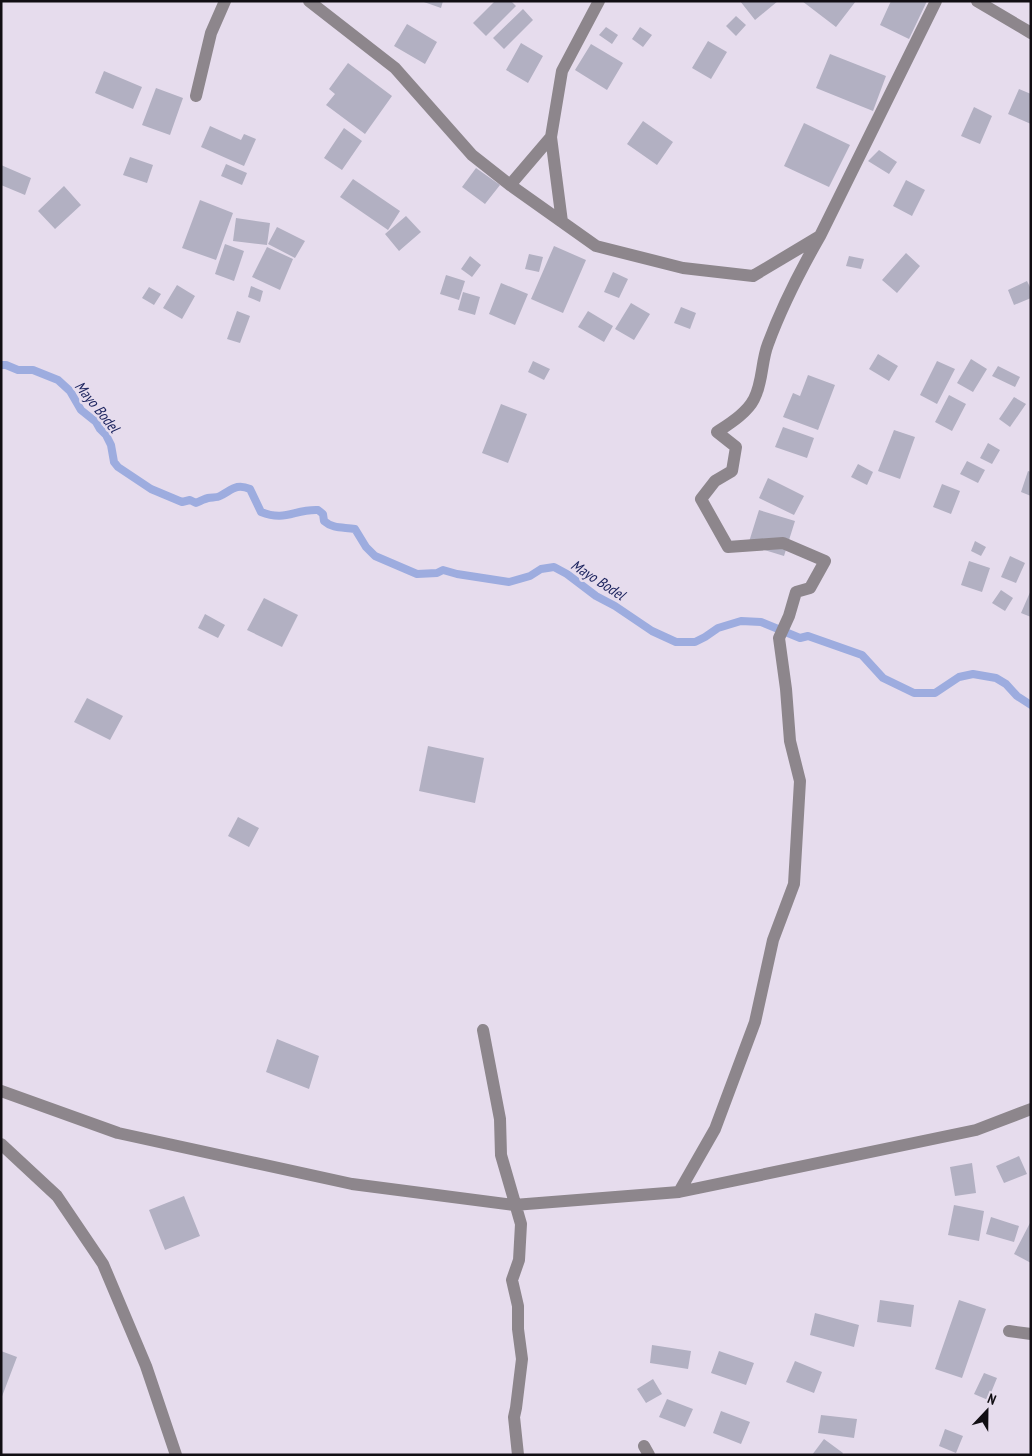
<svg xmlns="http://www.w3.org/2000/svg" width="1032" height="1456" font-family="'PT Sans Narrow',sans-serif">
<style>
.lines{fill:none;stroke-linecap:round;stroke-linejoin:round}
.stream{stroke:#9dacdf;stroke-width:8}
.building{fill:#b2b0c2}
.street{stroke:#8d868c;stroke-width:12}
.labels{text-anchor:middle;stroke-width:5;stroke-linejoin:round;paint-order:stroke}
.water-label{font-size:15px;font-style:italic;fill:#1a225d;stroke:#e6dced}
</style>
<rect width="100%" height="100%" fill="#e6dced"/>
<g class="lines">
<path class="stream" d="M1 365H6L18 370H33L58 380 70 391 81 410 96 422 100 429 106 435 111 445 114 462 118 467 151 489 182 502 190 500 196 503C200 501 204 499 208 498 212 497 217 498 220 496 232 490 236 483 250 489L261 512C286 522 294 509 318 510L323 514 324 521C333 529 343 527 355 529L366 547 375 556 417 574 437 573 443 570 457 574 509 582 530 576 541 569 554 567 567 574 596 596 615 606 652 631 676 642H695L705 637 718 628 741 621 761 622 800 638 808 636 862 655 883 678 914 693H935L959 677 973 674 996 678 1006 684 1017 696 1031 705"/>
</g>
<path class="building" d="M421 1H443L441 8Z
M495 1H511L516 6 486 36 473 23Z
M740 1H778L755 20Z
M802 1H856L836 27Z
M891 1H927L909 39 880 25Z
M523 9 533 20 504 49 493 38Z
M736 16 746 25 736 36 726 26Z
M407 24 437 42 425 64 394 46Z
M606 27 618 35 612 44 599 35Z
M640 27 652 35 643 47 632 39Z
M708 41 727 52 711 79 692 68Z
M521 43 543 56 528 83 506 70Z
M591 44 623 63 607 90 575 70Z
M830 54 886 76 873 111 816 88Z
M348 63 392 96 365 134 326 105 335 94 329 89Z
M104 71 142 87 133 109 95 93Z
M156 88 183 98 170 135 142 125Z
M1019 89 1031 94V124L1008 114Z
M974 107 992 116 980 144 961 136Z
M643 121 673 142 657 165 627 144Z
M804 123 850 145 829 187 784 166Z
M210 126 241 140 244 134 256 139 244 166 201 147Z
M344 128 362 141 342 170 324 158Z
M879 150 897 162 889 174 868 161Z
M130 157 153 165 147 183 123 175Z
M226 164 247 173 242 185 221 176Z
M1 165 31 178 25 195 1 185Z
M476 168 500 185 485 204 462 187Z
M353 179 400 211 388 230 340 197Z
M906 180 925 190 912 216 893 206Z
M64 186 81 205 55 229 38 211Z
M200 200 233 213 216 260 182 248Z
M406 216 421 232 399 251 385 234Z
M236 218 270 223 267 245 233 241Z
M277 227 305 241 295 258 268 244Z
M225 244 244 251 234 281 215 274Z
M554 246 586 260 563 313 531 299Z
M267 247 293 259 280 290 252 277Z
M906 253 920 266 897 293 882 280Z
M529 254 543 257 539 272 525 269Z
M470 256 481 265 472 277 461 269Z
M849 256 864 259 861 269 846 266Z
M613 272 628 279 619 298 604 292Z
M446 275 465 281 459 300 440 294Z
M1027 281 1031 289V298L1014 305 1008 290Z
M501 283 528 294 515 325 489 314Z
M177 285 195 296 182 319 163 308Z
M251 286 263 291 260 302 248 297Z
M149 287 161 294 154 305 142 298Z
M463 292 480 297 475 315 458 310Z
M631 303 650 314 634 340 615 329Z
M681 307 696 313 690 329 674 323Z
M237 311 250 316 240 343 227 339Z
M588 311 613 326 604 342 578 327Z
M878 354 898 366 889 381 869 369Z
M971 359 987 369 973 392 957 383Z
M533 361 550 369 544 380 528 372Z
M937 361 955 369 937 404 920 395Z
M998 366 1020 377 1015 387 992 376Z
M808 375 835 385 818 430 783 417 793 393 800 396Z
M949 395 966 404 952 431 935 422Z
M1014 397 1026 404 1010 427 999 419Z
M501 404 527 414 508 463 482 453Z
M783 427 814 438 807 458 775 447Z
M894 430 915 437 900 479 878 471Z
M988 443 1000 450 992 464 980 458Z
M967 461 985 470 978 483 960 474Z
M858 464 873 472 867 485 851 477Z
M1028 471 1031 472V496L1021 492Z
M768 478 804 496 794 515 759 498Z
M942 484 960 491 951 514 933 507Z
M759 510 795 521 784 556 748 545Z
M975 541 986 547 981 556 971 551Z
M1010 556 1025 563 1016 583 1001 577Z
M969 561 990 568 982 592 961 585Z
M1001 590 1013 598 1005 611 992 603Z
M1031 590V617L1021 613Z
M264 598 298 615 282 647 247 630Z
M205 614 225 625 218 638 198 628Z
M87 698 123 716 110 740 74 722Z
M428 746 484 758 475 803 419 791Z
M238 817 259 828 249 847 228 836Z
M277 1039 319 1056 309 1089 266 1072Z
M1019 1156 1027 1174 1004 1183 996 1166Z
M972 1163 976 1193 955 1196 950 1167Z
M184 1196 200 1236 165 1250 149 1210Z
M954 1205 984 1211 979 1241 948 1235Z
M991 1217 1019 1226 1014 1242 986 1234Z
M1031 1221V1263L1014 1254Z
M880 1300 914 1305 911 1327 877 1322Z
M959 1300 986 1309 962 1378 935 1369Z
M815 1313 859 1325 854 1347 810 1335Z
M652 1345 691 1351 688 1369 650 1363Z
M1 1351 17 1357 1 1399Z
M719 1351 754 1363 746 1385 711 1373Z
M795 1361 822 1372 814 1393 786 1382Z
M984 1373 997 1378 988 1400 974 1394Z
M653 1379 662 1394 646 1403 637 1389Z
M667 1399 693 1409 685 1427 659 1417Z
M721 1411 750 1422 741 1444 713 1433Z
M821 1415 857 1419 854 1438 818 1433Z
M945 1429 963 1436 956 1453 939 1446Z
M824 1439 843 1453 842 1455H812Z"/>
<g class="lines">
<path class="street" d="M309 1 395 68 472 155 510 185 596 246 683 268 753 276 820 236 936 1
M977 1 1031 33
M196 96 211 33 225 1
M510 185 551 137
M562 222 551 137 562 71 599 1
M483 1030 500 1119 501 1155 521 1224 519 1260 512 1280 518 1306V1329L522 1359 516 1408 514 1417 518 1455
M1 1091 118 1133 352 1184 514 1205 679 1192 976 1130 1031 1109
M1 1144 57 1196 103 1264 146 1366 176 1455
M679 1192 715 1129 755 1022 773 940 794 884 800 781 790 741 786 689 779 638 789 616 796 592 810 588 825 561 783 543 728 547 701 499 715 481 732 471 736 447 717 432C729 424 747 413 754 399 763 382 761 362 768 344 782 306 800 271 820 236
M1009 1331 1031 1334
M644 1446 649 1455"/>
</g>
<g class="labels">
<g class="water-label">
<text transform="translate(97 407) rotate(51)" y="5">Mayo Bodel</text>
<text transform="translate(598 580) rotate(33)" y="5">Mayo Bodel</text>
</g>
</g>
<rect width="1032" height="1456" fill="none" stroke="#110e13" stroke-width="5"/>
<g transform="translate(987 1411) rotate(22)" stroke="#e6dced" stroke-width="4" paint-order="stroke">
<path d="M0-4L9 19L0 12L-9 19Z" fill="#110e13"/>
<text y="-8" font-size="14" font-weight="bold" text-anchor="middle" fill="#110e13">N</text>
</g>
</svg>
